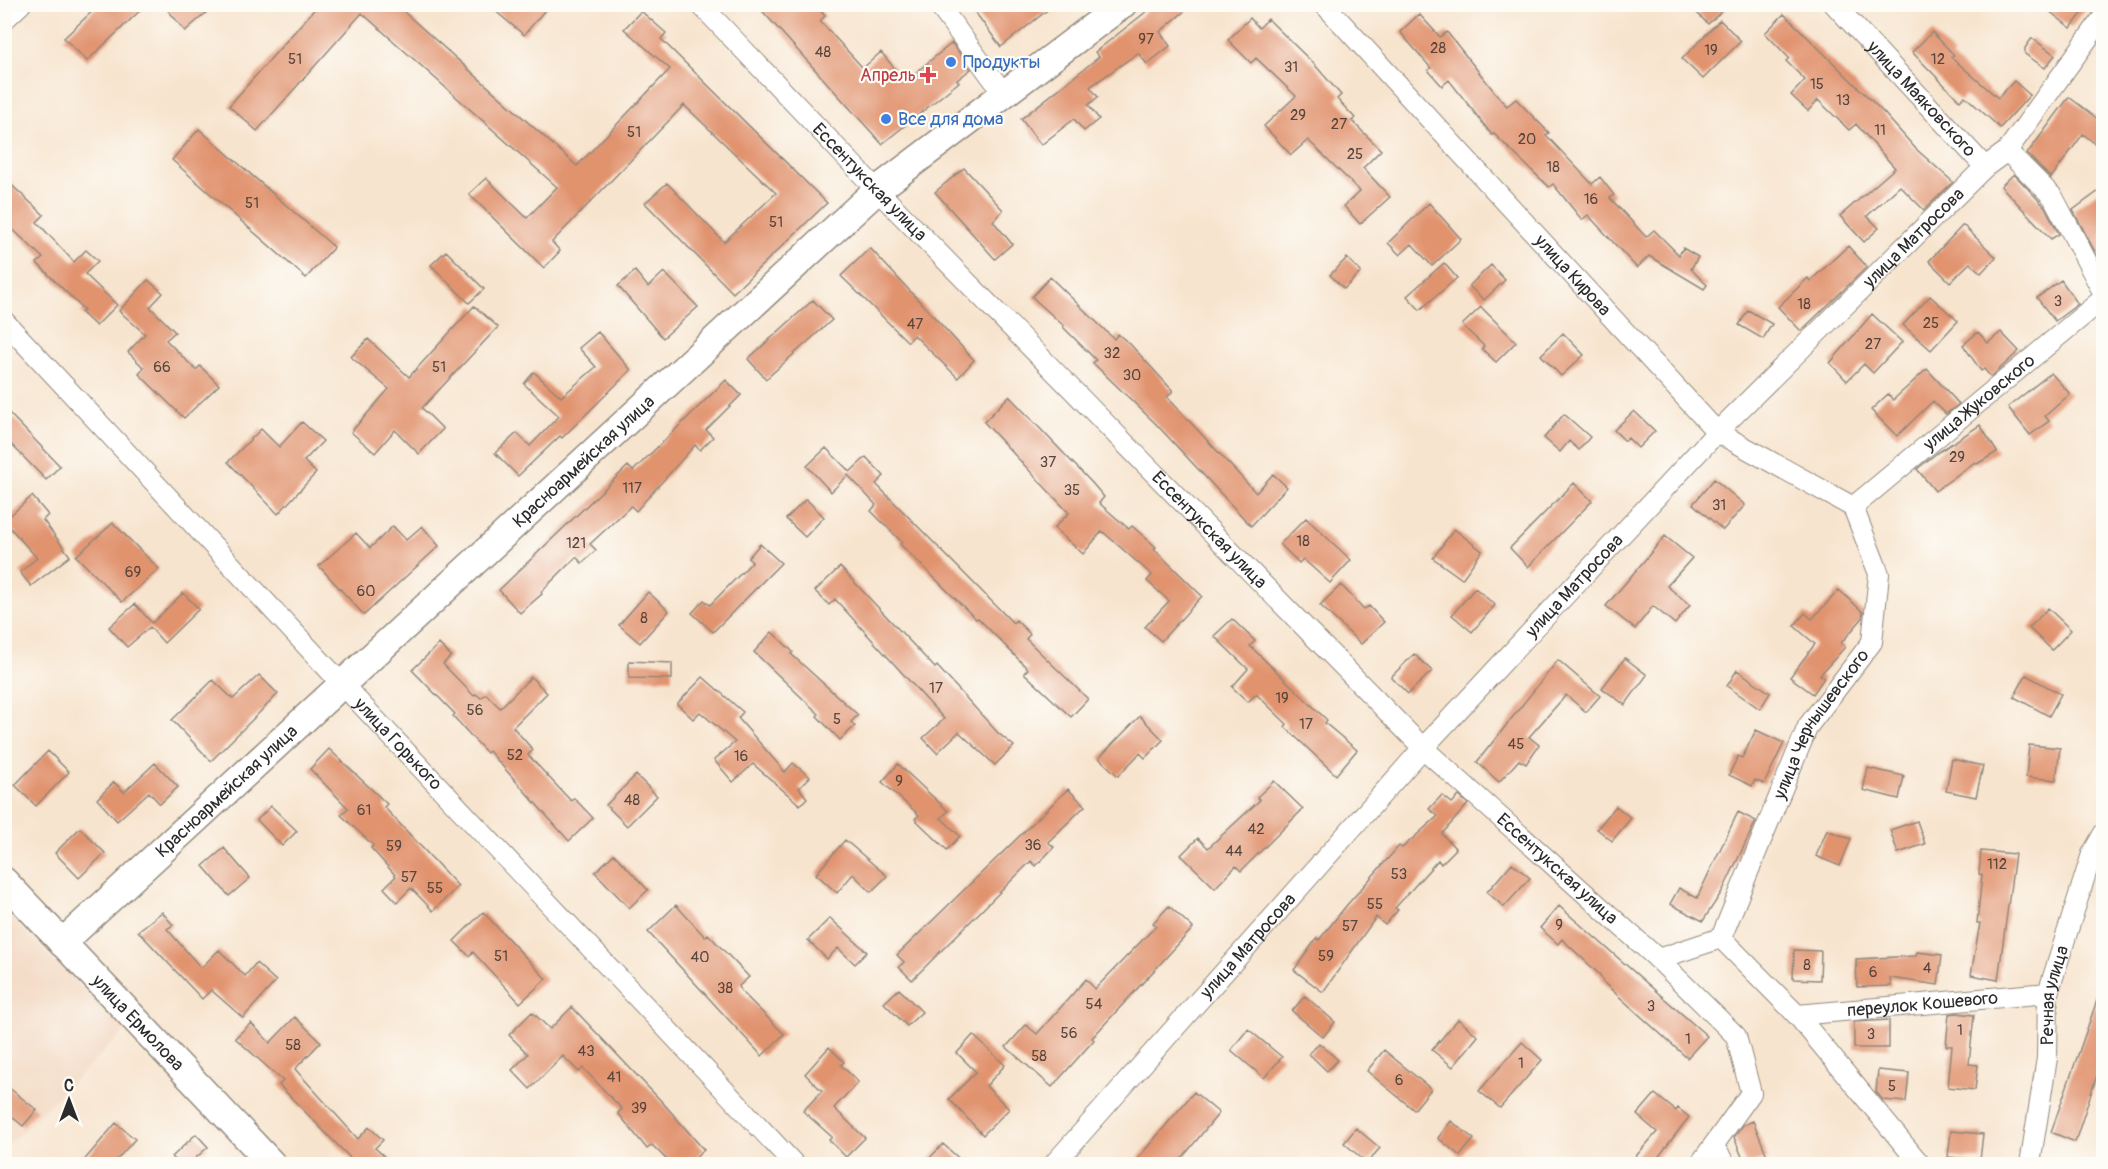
<svg xmlns="http://www.w3.org/2000/svg" width="2108" height="1169" font-family="Pangolin,sans-serif">
<style>
.built{fill:#f2d5bd}
.building{fill:#e1936e}
.lines{fill:none;stroke-linecap:round;stroke-linejoin:round}
.street-casing{stroke:#91887c;stroke-width:22}
.secondary-casing{stroke:#91887c;stroke-width:30}
.street{stroke:#fff;stroke-width:20}
.secondary{stroke:#fff;stroke-width:27}
.shop-dot{fill:#3f7fe0;stroke:#fdfcf7;stroke-width:2}
.health-dot{fill:#e0444e;stroke:#fdfcf7;stroke-width:2}
.labels{text-anchor:middle;stroke-width:4.5;stroke-linejoin:round;paint-order:stroke}
.number-label{font-size:15px;fill:#58453c}
.shop-label{font-size:18px;fill:#366cbe;stroke:#fdfcf7;text-anchor:start}
.health-label{font-size:18px;fill:#be3a42;stroke:#fdfcf7;text-anchor:end}
.street-label{font-size:18px;fill:#2b2b2b;stroke:#fdfcf7}
</style>
<rect width="100%" height="100%" fill="#fdfcf7"/>
<filter id="ink" filterUnits="userSpaceOnUse"><feTurbulence type="fractalNoise" baseFrequency=".0167" numOctaves="2"/><feDisplacementMap in="SourceGraphic" scale="12" xChannelSelector="R" yChannelSelector="G"/><feConvolveMatrix kernelMatrix="1 2 1 2 8 2 1 2 1" color-interpolation-filters="sRGB"/></filter>
<filter id="wash" filterUnits="userSpaceOnUse"><feTurbulence type="fractalNoise" baseFrequency=".008" numOctaves="4" result="noise"/><feDisplacementMap in="SourceGraphic" scale="24" xChannelSelector="R" yChannelSelector="G"/><feGaussianBlur stdDeviation="1.35" result="paint"/><feColorMatrix in="noise" values="0 0 0 0 0 0 0 0 0 0 0 0 0 0 0 0 0 1.4 0 .05"/><feComposite in="paint" operator="in"/></filter>
<g filter="url(#wash)">
<rect width="100%" height="100%" fill="#f7e4ce"/>
<path class="built" d="M5 911 126 1030 5 1148Z"/>
<g id="blocks">
<path class="building" d="M100 4H147L87 61 64 38Z
M163 4H199L206 13 185 31Z
M319 4H395L577 166 670 69 624 29 641 11 666 33 661 39 827 203 733 293 645 203 667 183 724 242 776 193 684 105 552 242 560 251 544 268 469 194 486 178 527 218 557 187 362 13 257 131 229 106Z
M487 4H550L524 35Z
M756 4H815L825 16 820 21 863 68 881 52 905 81 952 43 971 69 957 80 959 82 882 144Z
M969 4H1055L1001 47Z
M1156 4H1193L1160 32 1170 46 1147 64 1138 53 1090 87 1098 97 1088 105 1099 119 1084 131 1074 119 1041 145 1021 119 1099 57 1095 52Z
M1688 4H1729L1708 24Z
M2040 4H2089L2071 28Z
M1419 14 1440 37 1447 32 1501 100 1507 106 1516 99 1549 133 1546 135 1592 184 1600 177 1614 195 1610 198 1646 237 1654 230 1679 255 1683 248 1698 257 1691 269 1707 285 1704 289 1649 256 1637 268 1588 215 1582 220 1553 184 1549 187 1494 134 1492 135 1449 80 1442 86 1428 70 1431 68 1400 32Z
M1784 14 1884 113 1916 149 1953 182 1924 210 1900 186 1867 216 1879 228 1864 242 1840 216 1895 168 1856 124 1849 130 1818 100 1808 111 1791 95 1805 80 1786 61 1789 58 1765 33Z
M1250 18 1259 28 1268 19 1314 64 1341 95 1337 99 1355 118 1352 121 1381 150 1363 168 1390 197 1360 224 1344 206 1360 191 1308 140 1291 155 1264 126 1296 96 1256 58 1251 63 1228 40Z
M1720 20 1741 41 1703 79 1682 59Z
M1932 32 1954 55 1951 57 1998 98 2014 81 2030 95 2000 128 1965 96 1960 101 1912 52Z
M2032 38 2055 55 2045 68 2025 54V48Z
M2069 97 2103 123V150L2083 134 2051 178 2027 154Z
M199 129 334 247 306 278 172 160Z
M964 168 1003 210 993 221 1012 244 995 259 935 192Z
M2014 174 2045 207 2059 234 2051 239 2001 186Z
M4 178 44 215 37 222 74 262 86 250 98 261 85 274 117 305 96 326 81 312 84 310 37 263 43 258 4 221Z
M2103 188V267L2073 210Z
M1429 203 1461 239 1432 266 1412 244 1400 255 1388 243Z
M1963 225 1996 257 1981 273 1970 263 1950 282 1929 261Z
M1848 246 1867 267 1801 331 1778 307 1808 278 1810 281Z
M870 248 974 360 958 378 914 335 908 342 841 276Z
M446 251 484 289 469 303 431 265Z
M1347 258 1361 272 1344 289 1330 275Z
M1444 263 1457 278 1420 310 1407 296Z
M1491 265 1505 280 1484 300 1469 286Z
M635 271 648 287 664 272 698 307 663 338 618 286Z
M1050 277 1114 339 1118 334 1130 344 1173 391 1167 397 1256 493 1273 474 1287 487 1251 526 1156 424 1093 363 1096 360 1063 327 1064 326 1032 297Z
M148 280 163 293 150 307 175 332 166 340 196 370 200 366 219 385 184 418 139 374 144 368 128 352 145 334 119 311Z
M2061 280 2078 304 2055 321 2037 298Z
M1930 296 1958 321 1931 350 1903 325Z
M813 300 832 320 766 379 748 359Z
M474 306 498 327 422 408 443 429 419 454 395 430 375 453 351 432 389 389 351 357 368 339 409 377Z
M1481 307 1516 342 1496 362 1482 349 1484 346 1462 325Z
M1748 310 1772 324 1763 339 1739 325Z
M1872 314 1902 342 1873 373 1864 364 1847 381 1830 363Z
M598 332 631 370 562 438 560 436 518 476 495 453 517 433 530 446 559 416 524 384 534 372 561 397 596 367 579 348Z
M1978 332 1988 343 2001 332 2019 351 1991 377 1984 369 1981 371 1963 345Z
M1563 333 1584 355 1561 376 1541 355Z
M1927 369 1959 404 1946 414 1933 401 1897 436 1871 410 1888 394 1893 400Z
M2051 373 2070 394 2045 416 2049 421 2030 435 2008 407Z
M726 380 741 395 706 430 713 437 700 450 695 445 636 511 631 506 590 544 596 550 582 563 576 557 541 592 542 594 520 613 499 590 628 466 633 471Z
M1009 396 1093 484 1104 497 1099 503 1129 529 1132 526 1156 547 1154 549 1202 596 1161 641 1145 627 1169 601 1147 581 1152 575 1102 531 1083 554 1054 528 1069 513 984 422Z
M4 408 60 466 46 480 4 437Z
M1634 411 1655 431 1638 448 1628 438 1625 441 1614 430Z
M1564 414 1590 437 1579 450 1569 441 1560 452 1544 438Z
M302 422 323 441 304 461 316 473 278 514 228 462 261 429 279 447Z
M1980 425 1997 452 1977 464 1975 462 1935 491 1917 469 1937 453Z
M826 448 850 472 866 457 884 476 876 484 1013 623 1016 620 1030 634 1026 639 1088 699 1071 717 1024 673 1028 669 978 618 976 619 900 544 902 542 871 511 876 505 848 475 831 492 807 466Z
M1714 479 1745 505 1723 530 1693 504Z
M1574 483 1592 501 1528 567 1510 548Z
M32 496 48 515 43 520 70 556 31 586 20 572 37 558 4 521Z
M806 499 824 517 805 537 786 519Z
M1306 518 1351 560 1330 583 1303 559 1299 563 1280 544Z
M113 523 159 569 122 602 76 556Z
M393 526 406 540 422 526 439 546 364 615 319 566 356 533 370 548Z
M1454 529 1482 551 1462 579 1433 558Z
M1665 536 1692 558 1667 586 1690 605 1675 624 1653 606 1635 629 1606 606Z
M760 544 781 563 713 632 692 613 704 600 710 605 752 562 748 558Z
M840 567 935 668 937 666 998 733 1014 746 995 765 959 732 937 753 923 738 944 719 835 599 829 605 815 591Z
M1341 585 1364 609 1369 606 1384 622 1361 644 1320 605Z
M1475 588 1495 605 1472 632 1452 615Z
M1839 590 1863 612 1862 619 1841 643 1845 647 1820 675 1824 678 1813 694 1790 677 1815 644 1794 626 1805 613 1812 619Z
M648 592 669 611 640 643 619 625Z
M183 593 199 609 164 643 150 627 127 647 109 627 135 604 152 623Z
M2048 608 2071 630 2052 650 2029 628Z
M1232 619 1255 641 1250 646 1327 720 1325 723 1357 750 1336 775 1285 727 1287 724 1256 694 1248 702 1232 687 1248 669 1214 636Z
M772 632 793 652 791 654 858 715 851 722 855 726 840 740 817 716 819 714 754 652Z
M439 644 451 656 443 664 474 696 476 694 481 698 486 694 500 708 531 677 547 693 513 727 533 750 528 755 571 801 574 798 593 818 569 841 489 751 487 753 472 737 453 716 455 714 412 670Z
M1414 654 1432 671 1408 694 1391 677Z
M1625 658 1647 675 1625 705 1602 688Z
M1558 660 1600 696 1586 712 1566 695 1529 737 1539 745 1526 764 1519 760 1499 782 1477 762Z
M629 661 672 663V679L629 678Z
M1737 670 1770 693 1760 709 1727 686Z
M259 675 278 694 211 761 172 720 213 680 233 699Z
M2026 675 2061 694 2049 716 2014 697Z
M703 677 743 712 738 718 785 772 793 763 810 777 799 788 807 798 800 805 753 764 733 782 714 760 735 742 700 712 693 719 677 704Z
M1140 716 1163 740 1145 758 1140 753 1118 776 1099 758Z
M1756 730 1784 743 1764 784 1755 780 1752 786 1729 775 1738 756 1742 758Z
M2029 745 2060 748 2056 780 2026 777Z
M329 749 387 804 384 807 458 886 433 911 411 888 397 902 384 888 396 876 371 848 373 845 341 815 348 808 310 769Z
M48 751 69 772 36 806 15 785Z
M1952 759 1983 766 1976 797 1946 791Z
M155 763 178 787 160 804 149 792 117 821 97 799 114 782 124 792Z
M898 764 948 811 941 818 960 836 947 850 915 819 919 815 882 782Z
M1868 768 1904 776 1899 799 1863 790Z
M636 775 657 796 627 826 606 805Z
M1274 781 1303 809 1241 871 1236 866 1215 888 1181 855 1198 838 1208 848 1260 800 1257 797Z
M1068 789 1085 806 1048 842 1054 847 1036 866 1031 861 912 980 899 967 904 962 897 955Z
M1442 795 1452 803 1459 796 1468 804 1442 834 1456 849 1441 864 1438 860 1395 908 1398 910 1385 925 1376 917 1323 992 1294 970 1317 938 1319 940 1346 906 1399 846 1402 848 1438 816 1429 809Z
M271 806 297 831 282 846 257 820Z
M1616 806 1631 818 1612 841 1597 829Z
M1738 812 1756 821 1723 890 1703 921 1670 904 1679 888 1697 898Z
M1917 821 1925 844 1898 853 1890 830Z
M80 828 105 853 79 878 55 853Z
M1827 830 1851 839 1840 866 1816 856Z
M845 840 887 876 871 892 853 874 837 893 816 874Z
M224 848 250 878 229 896 203 866Z
M1981 851 2015 854 1998 980 1971 975 1980 923H1977L1982 875 1979 874Z
M614 854 648 890 629 908 595 872Z
M1512 863 1530 878 1504 907 1487 892Z
M676 905 705 937 708 934 749 977 739 986 741 991 784 1034 762 1056 648 932Z
M1169 906 1193 928 1092 1038 1094 1040 1052 1087 1006 1047 1026 1025 1037 1034 1086 979 1095 989 1156 926 1153 923Z
M1559 906 1707 1036 1687 1058 1603 982 1600 975 1562 939 1558 944 1540 928Z
M162 912 173 925 167 929 201 968 219 950 245 976 256 963 276 981 243 1018 211 990 202 999 138 931Z
M483 912 546 979 520 1003 473 952 469 956 454 941Z
M830 918 867 952 855 964 838 948 827 959 808 940Z
M1794 950 1821 951 1820 980 1793 979Z
M1917 952 1942 955 1938 985 1890 978 1891 986 1857 987 1856 959 1916 956Z
M2102 986 2103 1057 2075 1142 2051 1132Z
M899 989 922 1012 907 1026 884 1003Z
M1305 996 1335 1022 1323 1037 1292 1011Z
M572 1007 664 1104 704 1150 689 1164H671L652 1145 647 1149 618 1113 622 1109 583 1068 579 1072 563 1056 530 1089 512 1070 528 1054 509 1035 532 1012 550 1029Z
M1956 1013 1974 1015 1969 1064 1978 1065 1975 1090 1948 1087 1952 1046H1946L1949 1014Z
M295 1017 321 1042 295 1069 358 1139 369 1127 383 1140 375 1148 393 1164H356L279 1085 283 1081 235 1038 251 1023 270 1043Z
M1458 1019 1478 1036 1453 1067 1432 1050Z
M1889 1020V1048H1854V1022Z
M1248 1029 1282 1057 1264 1078 1231 1050Z
M973 1035 1005 1065 986 1086 1009 1109 983 1135 949 1099 976 1072 957 1053Z
M1522 1042 1542 1060 1500 1108 1479 1091Z
M1319 1043 1338 1060 1327 1071 1309 1054Z
M829 1047 844 1062 841 1065 858 1082 834 1108 865 1138 846 1157 829 1140 832 1137 803 1111 822 1091 805 1074Z
M1384 1050 1431 1089 1414 1110 1367 1071Z
M1878 1070 1909 1073 1906 1102 1883 1100 1876 1092Z
M4 1084 37 1110 23 1126 4 1110Z
M1194 1092 1219 1113 1177 1164H1133Z
M1655 1094 1676 1111 1678 1108 1689 1117 1653 1164H1629L1657 1132 1637 1115Z
M1451 1121 1474 1139 1460 1156 1438 1138Z
M1753 1121 1768 1158 1745 1164 1734 1137 1743 1125Z
M116 1123 135 1139 113 1164H81Z
M1356 1128 1380 1148 1367 1163 1344 1143Z
M1951 1131 1983 1134 1980 1160 1948 1157Z
M196 1134 208 1147 189 1164H180L172 1157Z
M943 1144 965 1164H924Z"/>
</g>
</g>
<g filter="url(#ink)">
<use href="#blocks" fill-opacity="0" stroke="#91887c" stroke-width="1.5"/>
<g class="lines">
<defs>
<g id="street">
<path id="s1" d="M700 4 877 190 1423 748 1658 959 1736 1036 1751 1093 1700 1164"/>
<path d="M938 4 1004 94"/>
<path id="s2" d="M1324 4 1717 432 1853 507"/>
<path id="s3" d="M1834 4 1985 167"/>
<path d="M4 20 21 4"/>
<path d="M2007 151 2053 197 2104 294"/>
<path id="s4" d="M4 321 343 685 794 1164"/>
<path id="s5" d="M1853 507 2104 298"/>
<path id="s6" d="M1721 938 1808 726 1872 642 1879 574 1853 507"/>
<path d="M1658 959 1721 938 1797 1015 1920 1164"/>
<path id="s7" d="M1797 1015 2048 993"/>
<path d="M1714 1147 1725 1164"/>
<path id="s8" d="M1054 1164 1423 748 1717 432 1985 167 2007 151 2104 16"/>
<path id="s9" d="M2030 1164 2047 1058 2048 993 2092 854 2104 833"/>
</g>
<g id="secondary">
<path id="s10" d="M4 881 272 1164"/>
<path id="s11" d="M62 943 877 190 1123 4"/>
</g>
</defs>
<use href="#street" class="street-casing"/>
<use href="#secondary" class="secondary-casing"/>
<use href="#street" class="street"/>
<use href="#secondary" class="secondary"/>
</g>
</g>
<g class="shop-dot">
<circle cx="951" cy="62" r="6"/>
<circle cx="886" cy="119" r="6"/>
</g>
<path class="health-dot" d="M925 66h6v6h6v6h-6v6h-6v-6h-6v-6h6z"/>
<g class="labels">
<g class="number-label">
<text x="1146" y="44">97</text>
<text x="1438" y="53">28</text>
<text x="1711" y="55">19</text>
<text x="823" y="57">48</text>
<text x="295" y="64">51</text>
<text x="1938" y="64">12</text>
<text x="1291" y="72">31</text>
<text x="1817" y="89">15</text>
<text x="1843" y="105">13</text>
<text x="1298" y="120">29</text>
<text x="1339" y="129">27</text>
<text x="1880" y="135">11</text>
<text x="634" y="137">51</text>
<text x="1527" y="144">20</text>
<text x="1355" y="159">25</text>
<text x="1553" y="172">18</text>
<text x="1591" y="204">16</text>
<text x="252" y="208">51</text>
<text x="776" y="227">51</text>
<text x="2058" y="306">3</text>
<text x="1804" y="309">18</text>
<text x="1931" y="328">25</text>
<text x="915" y="329">47</text>
<text x="1873" y="349">27</text>
<text x="1112" y="358">32</text>
<text x="162" y="372">66</text>
<text x="439" y="372">51</text>
<text x="1132" y="380">30</text>
<text x="1957" y="462">29</text>
<text x="1048" y="467">37</text>
<text x="632" y="493">117</text>
<text x="1072" y="495">35</text>
<text x="1719" y="510">31</text>
<text x="1303" y="546">18</text>
<text x="576" y="548">121</text>
<text x="133" y="577">69</text>
<text x="366" y="596">60</text>
<text x="644" y="623">8</text>
<text x="936" y="693">17</text>
<text x="1282" y="703">19</text>
<text x="475" y="715">56</text>
<text x="837" y="724">5</text>
<text x="1306" y="729">17</text>
<text x="1516" y="749">45</text>
<text x="515" y="760">52</text>
<text x="741" y="761">16</text>
<text x="899" y="786">9</text>
<text x="632" y="805">48</text>
<text x="364" y="815">61</text>
<text x="1256" y="834">42</text>
<text x="1033" y="850">36</text>
<text x="394" y="851">59</text>
<text x="1234" y="856">44</text>
<text x="1997" y="869">112</text>
<text x="1399" y="879">53</text>
<text x="409" y="882">57</text>
<text x="435" y="893">55</text>
<text x="1375" y="909">55</text>
<text x="1559" y="930">9</text>
<text x="1350" y="931">57</text>
<text x="501" y="961">51</text>
<text x="1326" y="961">59</text>
<text x="700" y="962">40</text>
<text x="1807" y="970">8</text>
<text x="1927" y="973">4</text>
<text x="1873" y="977">6</text>
<text x="725" y="993">38</text>
<text x="1094" y="1009">54</text>
<text x="1651" y="1011">3</text>
<text x="1960" y="1035">1</text>
<text x="1069" y="1038">56</text>
<text x="1871" y="1039">3</text>
<text x="1688" y="1044">1</text>
<text x="293" y="1050">58</text>
<text x="586" y="1056">43</text>
<text x="1039" y="1061">58</text>
<text x="1521" y="1068">1</text>
<text x="614" y="1082">41</text>
<text x="1399" y="1085">6</text>
<text x="1892" y="1091">5</text>
<text x="639" y="1113">39</text>
</g>
<g class="shop-label">
<text x="963" y="68">Продукты</text>
<text x="898" y="125">Все для дома</text>
</g>
<g class="health-label">
<text x="916" y="81">Апрель</text>
</g>
<g class="street-label">
<text dy="6" stroke="none"><textPath href="#s3" startOffset="129">улица Маяковского</textPath></text>
<text dy="6" stroke="none"><textPath href="#s1" startOffset="246">Ессентукская улица</textPath></text>
<text dy="6" stroke="none"><textPath href="#s8" startOffset="1264">улица Матросова</textPath></text>
<text dy="6" stroke="none"><textPath href="#s2" startOffset="368">улица Кирова</textPath></text>
<text dy="6" stroke="none"><textPath href="#s5" startOffset="164">улица Жуковского</textPath></text>
<text dy="6" stroke="none"><textPath href="#s11" startOffset="710">Красноармейская улица</textPath></text>
<text dy="6" stroke="none"><textPath href="#s1" startOffset="732">Ессентукская улица</textPath></text>
<text dy="6" stroke="none"><textPath href="#s8" startOffset="778">улица Матросова</textPath></text>
<text dy="6" stroke="none"><textPath href="#s6" startOffset="237">улица Чернышевского</textPath></text>
<text dy="6" stroke="none"><textPath href="#s4" startOffset="578">улица Горького</textPath></text>
<text dy="6" stroke="none"><textPath href="#s11" startOffset="224">Красноармейская улица</textPath></text>
<text dy="6" stroke="none"><textPath href="#s1" startOffset="1218">Ессентукская улица</textPath></text>
<text dy="6" stroke="none"><textPath href="#s8" startOffset="292">улица Матросова</textPath></text>
<text dy="6" stroke="none"><textPath href="#s9" startOffset="171">Речная улица</textPath></text>
<text dy="6" stroke="none"><textPath href="#s7" startOffset="126">переулок Кошевого</textPath></text>
<text dy="6" stroke="none"><textPath href="#s10" startOffset="195">улица Ермолова</textPath></text>
</g>
</g>
<rect width="2108" height="1169" fill="none" stroke="#fdfcf7" stroke-width="24"/>
<g transform="translate(69 1100)" stroke="#fdfcf7" stroke-width="4.5" paint-order="stroke">
<path d="M0-4.5L10 22L0 15L-10 22Z" fill="#2b2b2b"/>
<text y="-9" font-size="16" font-weight="bold" text-anchor="middle" fill="#2b2b2b">С</text>
</g>
</svg>
